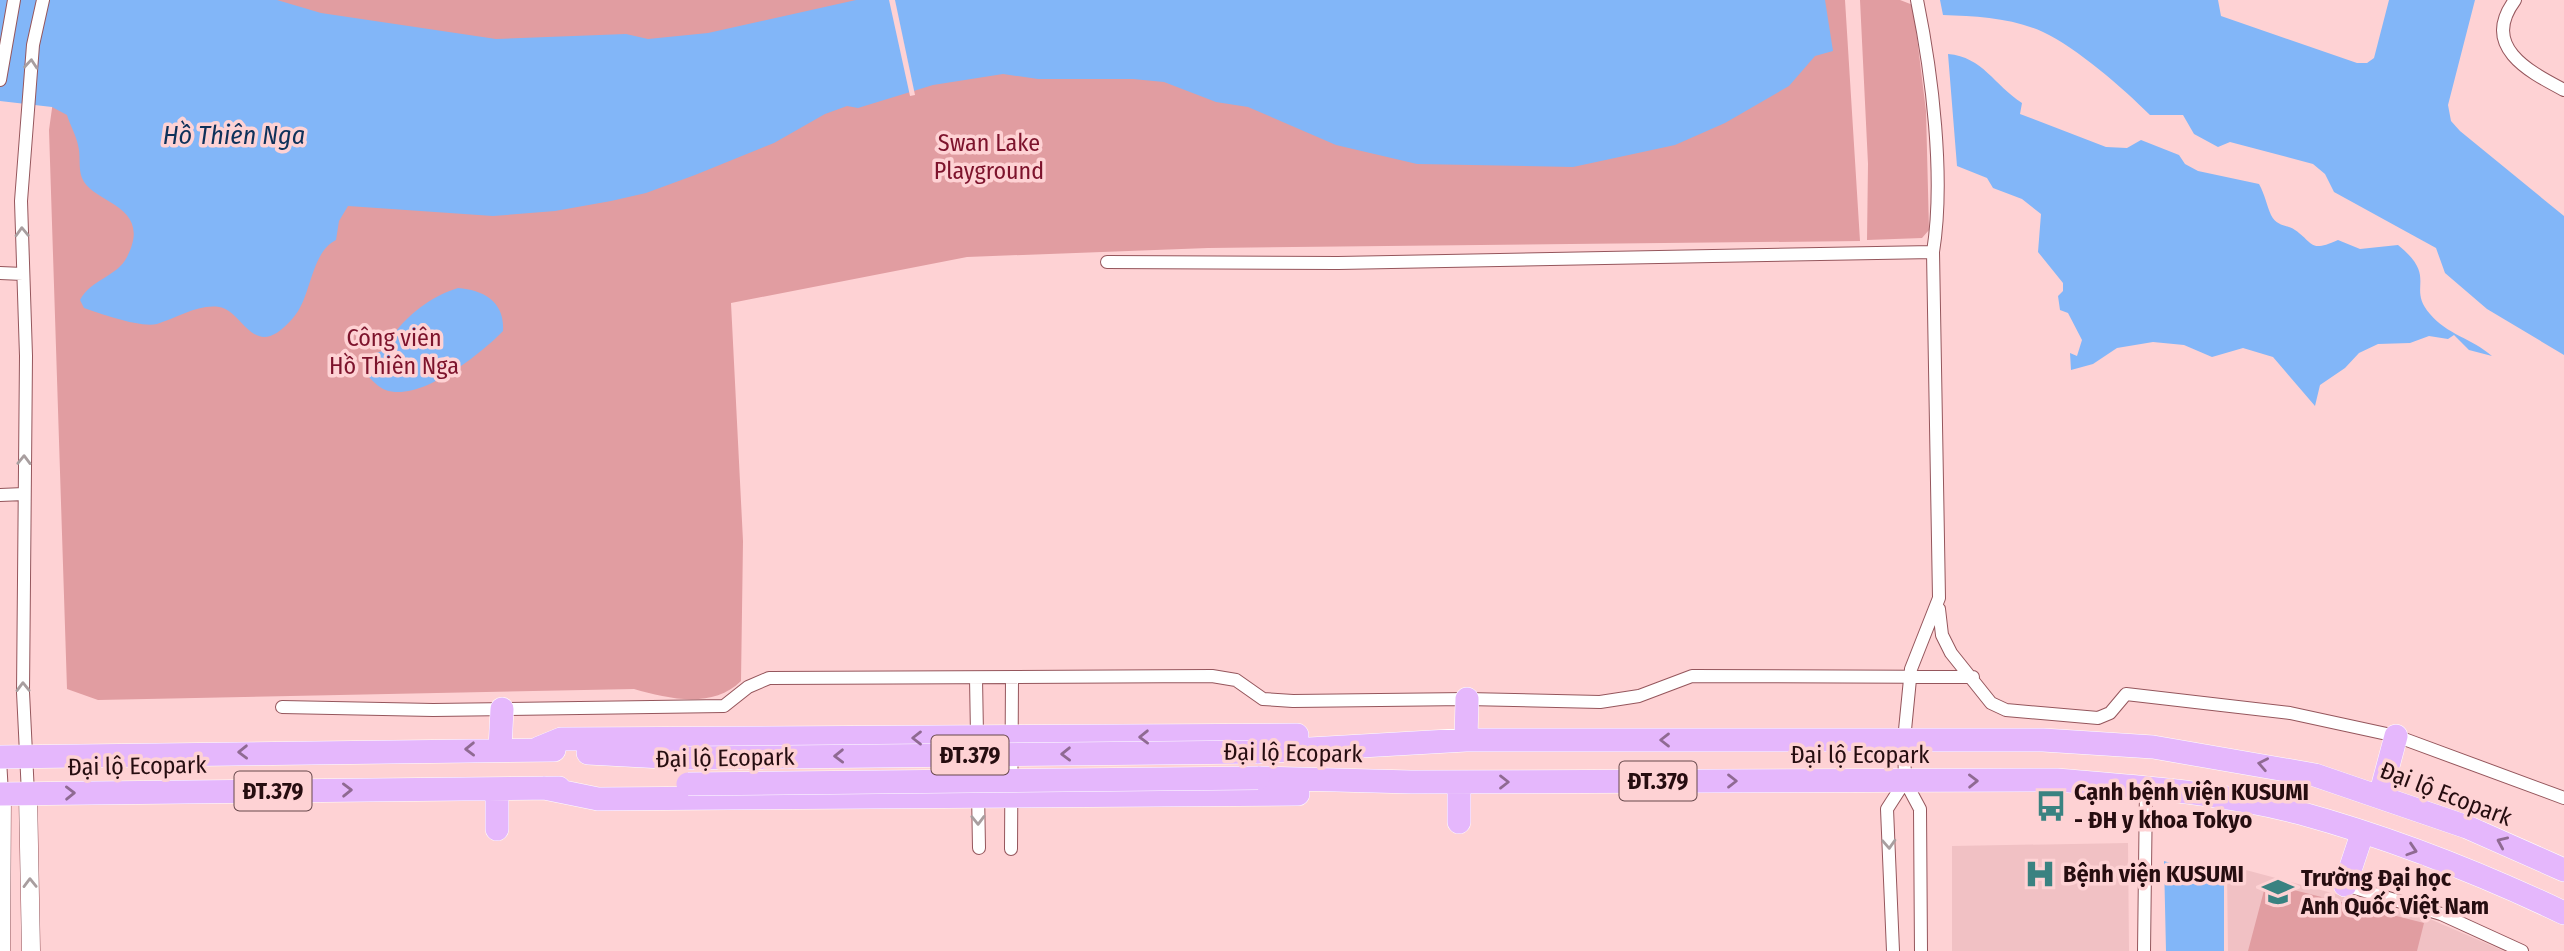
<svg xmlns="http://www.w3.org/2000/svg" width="2564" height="951" font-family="'Fira Sans Condensed',sans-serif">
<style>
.built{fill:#f1c1c4}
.green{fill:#e19da1}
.water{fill:#82b6f8}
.pier{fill:#fed2d4}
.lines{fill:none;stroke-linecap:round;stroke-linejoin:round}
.street-casing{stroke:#95565c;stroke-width:14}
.secondary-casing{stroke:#95565c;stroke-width:19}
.highway-casing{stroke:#fff;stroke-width:24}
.street{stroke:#fff;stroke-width:12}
.secondary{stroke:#fff;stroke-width:18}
.highway{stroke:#e5b7fc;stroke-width:23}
.highway-bridge-casing{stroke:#fff;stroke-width:24;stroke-linecap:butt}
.highway-bridge{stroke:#e5b7fc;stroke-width:23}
.oneway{stroke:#a89e9f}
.oneway2{stroke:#8f6a92}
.labels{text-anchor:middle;stroke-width:7;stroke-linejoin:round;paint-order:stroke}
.shield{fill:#fed2d4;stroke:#67484b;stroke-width:2}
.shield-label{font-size:23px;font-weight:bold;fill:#260d10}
.park-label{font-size:24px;fill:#7d132c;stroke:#fed2d4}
.street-label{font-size:24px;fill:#260d10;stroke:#fed2d4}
.poi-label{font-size:24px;font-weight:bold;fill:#260d10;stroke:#fed2d4;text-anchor:start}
.water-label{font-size:26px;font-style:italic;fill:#0e315a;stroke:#fed2d4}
</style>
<rect width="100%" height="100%" fill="#fed2d4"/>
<path class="built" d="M2128 843 2129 951H1952V846Z
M2227 865 2430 919 2504 951H2228Z"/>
<path class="green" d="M67 0H1845L1860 241 1208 248 967 257 731 303 743 541 741 681C713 709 669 699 634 689L98 700 67 689 49 130Z
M1860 0H1900L1913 5 1926 111 1929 230 1922 238 1867 240 1868 164Z
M2266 883 2424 923 2417 951H2248Z"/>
<path class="water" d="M0 0H277L321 13 496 39 626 34 648 39 708 33 856 0H1825L1833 51 1815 56 1789 86 1725 123 1675 145 1573 167 1417 164 1336 145 1248 107 1216 102 1164 82 1133 79H1038L1003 74 933 85 858 108 847 106 825 114 774 143 695 175 646 193 611 201 555 211 493 216 348 206 339 221 336 240C310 253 312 297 293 318 253 365 244 310 219 307 198 304 177 318 157 324 141 328 101 314 84 308L80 300C91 279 117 277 127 257 154 204 92 204 82 178 78 168 81 156 78 145 76 135 70 125 67 115L52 107 0 101Z
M1940 0H2218L2221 16 2357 63H2367L2374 58 2389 0H2475L2448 105 2451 121 2460 131 2564 216V355L2487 309 2445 273 2436 248 2334 192 2325 174 2313 164 2230 142 2218 147 2194 134 2183 115H2150C2124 89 2077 48 2043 32 2012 18 1977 16 1943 15Z
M1948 54C1983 57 1994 85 2022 103L2020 114 2106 147 2127 148 2141 140 2179 155 2185 164 2198 171 2259 184C2265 195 2267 206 2271 215 2277 227 2286 224 2295 230 2314 243 2309 253 2338 240L2360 249 2398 245C2439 278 2406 287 2430 314 2446 334 2473 339 2492 356L2469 350 2454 335 2448 339 2429 336 2410 343 2378 344 2359 353 2345 368 2320 385 2315 406 2273 357 2243 348 2212 357 2184 345 2153 342 2117 348 2093 364 2071 370 2070 353 2077 356 2082 340 2068 313 2060 310 2058 296 2063 291V283L2038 252 2041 214 2022 199 1993 188 1987 178 1957 166Z
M458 288C484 290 505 302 503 331 481 354 406 415 375 383 370 378 364 374 364 366 364 352 379 355 387 348 392 344 393 335 397 330 412 311 435 295 458 288Z
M2164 861 2224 880V951H2166Z"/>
<path class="pier" d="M889 0H895L915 95 910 96Z"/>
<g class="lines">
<defs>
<path id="street" d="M1917 0C1932 73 1945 178 1933 252L1939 598 1911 669 1904 740 1905 781 1920 809 1921 951
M2515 0C2480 47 2530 72 2564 90
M0 80 14 0
M1107 262 1338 263 1933 252
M0 273 23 274
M0 495 24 494
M1939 609 1942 635 1951 653 1991 703 2006 710 2098 718 2110 713 2126 694 2290 713 2396 736 2564 798
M976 678 979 848
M282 707 433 710 724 706 748 687 769 678 1212 676 1236 680 1263 699 1293 701 1467 699 1600 702 1639 696 1692 676 1973 677
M0 759 2 794
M28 794 23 692 26 356 21 201 33 45 43 0
M1011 849 1012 678
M2345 885 2441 914 2522 951
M1893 951 1887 809 1905 781
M2144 951 2146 787"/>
<path id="secondary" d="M28 794 31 951
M1 951 2 794"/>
<path id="highway" d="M1466 740 1467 699
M539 748 561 739 1297 735
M500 749 502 709
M1257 752 1466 740H2043L2153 747 2315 775 2467 827 2564 870
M588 753 682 758
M0 757 554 750
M1258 778 1411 782 2057 780C2138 787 2222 792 2300 813 2391 838 2480 873 2564 913
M1459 782V822
M544 788 598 799 1298 794
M0 794 559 788
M2380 796 2396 736
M497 829V789
M2345 885 2362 834"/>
</defs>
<use href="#street" class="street-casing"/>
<use href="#secondary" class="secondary-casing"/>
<use href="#highway" class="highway-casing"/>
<use href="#street" class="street"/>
<use href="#secondary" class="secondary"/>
<use href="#highway" class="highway"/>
<defs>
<path id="highway-bridge" d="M682 758 1257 752
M688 784 1258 778"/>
</defs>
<use href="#highway-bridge" class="highway-bridge-casing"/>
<use href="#highway-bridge" class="highway-bridge"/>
</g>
<defs><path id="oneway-chevron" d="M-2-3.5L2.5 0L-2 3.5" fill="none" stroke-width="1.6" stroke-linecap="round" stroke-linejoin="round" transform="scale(1.75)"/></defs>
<g class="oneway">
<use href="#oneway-chevron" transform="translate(31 64) rotate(-85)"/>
<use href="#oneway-chevron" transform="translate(22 232) rotate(-92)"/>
<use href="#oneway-chevron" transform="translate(24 460) rotate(-89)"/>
<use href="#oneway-chevron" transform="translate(23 687) rotate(-91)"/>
<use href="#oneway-chevron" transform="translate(978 820) rotate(89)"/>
<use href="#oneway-chevron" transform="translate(1889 844) rotate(87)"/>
<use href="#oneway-chevron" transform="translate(30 883) rotate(-91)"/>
</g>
<g class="oneway2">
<use href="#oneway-chevron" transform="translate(1144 737) rotate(179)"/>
<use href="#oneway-chevron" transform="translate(917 738) rotate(180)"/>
<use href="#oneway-chevron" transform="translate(1665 740) rotate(180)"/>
<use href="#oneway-chevron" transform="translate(470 749) rotate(179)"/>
<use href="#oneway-chevron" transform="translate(243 752) rotate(179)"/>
<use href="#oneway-chevron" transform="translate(1066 754) rotate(179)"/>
<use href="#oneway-chevron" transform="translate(839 756) rotate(179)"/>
<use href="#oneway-chevron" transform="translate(2263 764) rotate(-169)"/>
<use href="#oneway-chevron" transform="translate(1732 781)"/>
<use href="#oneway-chevron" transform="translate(1973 781) rotate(-1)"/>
<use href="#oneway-chevron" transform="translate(1504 782)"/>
<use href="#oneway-chevron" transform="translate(347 790) rotate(-1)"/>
<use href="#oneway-chevron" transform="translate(70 793) rotate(-1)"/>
<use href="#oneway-chevron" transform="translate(2502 842) rotate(-156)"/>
<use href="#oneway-chevron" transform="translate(2412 850) rotate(18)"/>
</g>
<defs>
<symbol id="bus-bare" viewBox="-9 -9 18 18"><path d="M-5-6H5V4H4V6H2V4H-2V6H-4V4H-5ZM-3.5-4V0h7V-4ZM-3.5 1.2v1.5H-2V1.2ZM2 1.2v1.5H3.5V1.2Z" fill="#3a8281" stroke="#fed2d4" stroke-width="2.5" paint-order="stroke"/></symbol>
<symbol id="hospital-bare" viewBox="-9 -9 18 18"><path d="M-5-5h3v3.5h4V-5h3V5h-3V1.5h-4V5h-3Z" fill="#3a8281" stroke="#fed2d4" stroke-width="2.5" paint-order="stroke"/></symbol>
<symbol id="university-bare" viewBox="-9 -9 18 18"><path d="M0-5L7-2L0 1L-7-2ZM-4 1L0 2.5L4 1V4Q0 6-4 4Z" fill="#3a8281" stroke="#fed2d4" stroke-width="2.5" paint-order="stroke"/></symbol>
</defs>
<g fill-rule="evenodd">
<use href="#bus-bare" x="2029" y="784" width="44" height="44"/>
<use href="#hospital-bare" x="2018" y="852" width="44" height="44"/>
<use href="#university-bare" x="2256" y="870" width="44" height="44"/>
</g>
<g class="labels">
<g class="shield">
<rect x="931.5" y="735.5" width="77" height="39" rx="5"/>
<rect x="1619.5" y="761.5" width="77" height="39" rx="5"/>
<rect x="234.5" y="771.5" width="77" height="39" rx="5"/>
</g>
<g class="shield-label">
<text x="970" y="763">ĐT.379</text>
<text x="1658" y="789">ĐT.379</text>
<text x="273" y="799">ĐT.379</text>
</g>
<g class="park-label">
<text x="989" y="151">Swan Lake<tspan x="989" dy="28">Playground</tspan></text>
<text x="394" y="346">Công viên<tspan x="394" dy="28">Hồ Thiên Nga</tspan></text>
</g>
<g class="street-label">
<text transform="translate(1293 753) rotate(1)" y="8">Đại lộ Ecopark</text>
<text x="1860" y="763">Đại lộ Ecopark</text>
<text transform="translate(725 758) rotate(-1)" y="8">Đại lộ Ecopark</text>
<text transform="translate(137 766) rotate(-1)" y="8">Đại lộ Ecopark</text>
<text transform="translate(2446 794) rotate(21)" y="8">Đại lộ Ecopark</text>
</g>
<g class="poi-label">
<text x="2074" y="800">Cạnh bệnh viện KUSUMI<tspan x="2074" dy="28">- ĐH y khoa Tokyo</tspan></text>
<text x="2063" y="882">Bệnh viện KUSUMI</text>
<text x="2301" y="886">Trường Đại học<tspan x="2301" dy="28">Anh Quốc Việt Nam</tspan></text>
</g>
<g class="water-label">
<text x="234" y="144">Hồ Thiên Nga</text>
</g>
</g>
</svg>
